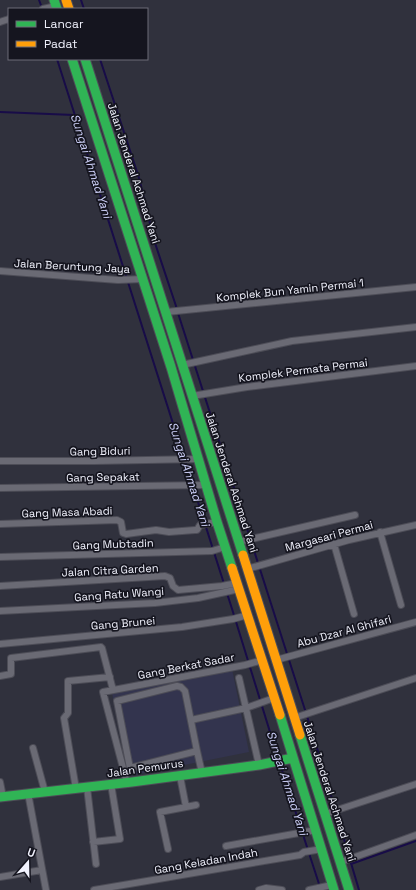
<svg xmlns="http://www.w3.org/2000/svg" width="416" height="890" font-family="'Space Grotesk',sans-serif">
<style>
.built{fill:#33344e}
.lines{fill:none;stroke-linecap:round;stroke-linejoin:round}
.stream{stroke:#180c48;stroke-width:2}
.street-casing{stroke:#4d4d57;stroke-width:8}
.fast-casing{stroke:#4d4d57;stroke-width:11}
.slow-casing{stroke:#4d4d57;stroke-width:11}
.street{stroke:#6a6a74;stroke-width:6}
.fast{stroke:#30b455;stroke-width:9}
.slow{stroke:#ff9f0a;stroke-width:9}
.labels{text-anchor:middle;stroke-width:3.5;stroke-linejoin:round;paint-order:stroke}
.street-label{font-size:11px;fill:#f1f2fd;stroke:#15151f}
.water-label{font-size:12px;font-style:italic;fill:#ced1f9;stroke:#15151f}
</style>
<rect width="100%" height="100%" fill="#30313d"/>
<path class="built" d="M232 669 249 752 129 776 112 693Z"/>
<g class="lines">
<path class="stream" d="M39 0 42 8
M81 0 84 9
M57 59 233 612 278 758
M100 59 139 178 154 240 177 309
M0 112 74 115
M178 313 314 738 359 890
M280 764 320 887
M351 864 416 841"/>
<defs>
<path id="street" d="M43 9 56 6
M0 22 9 19
M0 271 118 280 143 279
M166 312 416 287
M182 365 292 341 416 327
M192 396 247 387 416 366
M0 461H95L199 459
M0 488 207 485
M0 524 117 520 121 522 123 533 126 534 156 530 169 532 195 530H197L200 525 217 522
M380 532 401 605
M238 542 355 515
M334 544 354 614
M0 557 212 551 225 547
M247 569 349 540 416 525
M0 586 165 576 170 578 173 586 178 590 222 586 237 583
M0 611 155 603 198 598 239 589
M0 644 182 627 233 619 248 615
M276 660 416 622
M0 676 11 674V658L101 647 102 648 113 690
M239 678 259 765
M177 686 181 687 185 691 197 751 130 768 117 701Z
M294 718 416 678
M191 720 246 708 274 698
M33 748 45 792
M197 751 202 773
M0 782 3 797
M127 783 103 692 245 665 263 660
M87 787 96 864
M76 789 64 718 68 713V681L110 677
M28 793 46 890
M186 807 196 805
M325 814 416 784
M93 842 120 839 111 784
M226 846 316 830
M168 849 160 812 186 807 180 776
M341 862 416 835
M0 877 42 870
M94 890 300 855 304 852 322 849
M259 890 266 888 282 890
M309 890 332 885"/>
<path id="fast" d="M54 0 57 9
M72 59 171 367 217 522 232 568
M85 59 243 555
M280 715 334 890
M300 735 349 890
M0 797 132 782 259 765 293 758"/>
<path id="slow" d="M66 0 69 9
M243 555 300 735
M232 568 280 715"/>
</defs>
<use href="#street" class="street-casing"/>
<use href="#fast" class="fast-casing"/>
<use href="#slow" class="slow-casing"/>
<use href="#street" class="street"/>
<use href="#fast" class="fast"/>
<use href="#slow" class="slow"/>
</g>
<g class="labels">
<g class="street-label">
<text transform="translate(134 173) rotate(72)" y="4">Jalan Jenderal Achmad Yani</text>
<text transform="translate(72 266) rotate(3)" y="4">Jalan Beruntung Jaya</text>
<text transform="translate(290 290) rotate(-6)" y="4">Komplek Bun Yamin Permai 1</text>
<text transform="translate(303 370) rotate(-7)" y="4">Komplek Permata Permai</text>
<text transform="translate(100 451) rotate(-1)" y="4">Gang Biduri</text>
<text transform="translate(103 477) rotate(-1)" y="4">Gang Sepakat</text>
<text transform="translate(232 482) rotate(72)" y="4">Jalan Jenderal Achmad Yani</text>
<text transform="translate(67 512) rotate(-2)" y="4">Gang Masa Abadi</text>
<text transform="translate(329 536) rotate(-15)" y="4">Margasari Permai</text>
<text transform="translate(113 544) rotate(-2)" y="4">Gang Mubtadin</text>
<text transform="translate(110 570) rotate(-3)" y="4">Jalan Citra Garden</text>
<text transform="translate(119 594) rotate(-4)" y="4">Gang Ratu Wangi</text>
<text transform="translate(123 623) rotate(-5)" y="4">Gang Brunei</text>
<text transform="translate(344 631) rotate(-15)" y="4">Abu Dzar Al Ghifari</text>
<text transform="translate(186 666) rotate(-11)" y="4">Gang Berkat Sadar</text>
<text transform="translate(145 768) rotate(-8)" y="4">Jalan Pemurus</text>
<text transform="translate(330 791) rotate(72)" y="4">Jalan Jenderal Achmad Yani</text>
<text transform="translate(206 861) rotate(-10)" y="4">Gang Keladan Indah</text>
</g>
<g class="water-label">
<text transform="translate(91 166) rotate(72)" y="4">Sungai Ahmad Yani</text>
<text transform="translate(189 474) rotate(72)" y="4">Sungai Ahmad Yani</text>
<text transform="translate(287 783) rotate(72)" y="4">Sungai Ahmad Yani</text>
</g>
</g>
<rect x="8" y="8" width="140" height="52" fill="#15151f" stroke="#6d6d78"/>
<rect x="16" y="21" width="20" height="6" fill="#30b455" stroke="#6d6d78"/>
<text x="44" y="28" font-size="12" fill="#f1f2fd">Lancar</text>
<rect x="16" y="41" width="20" height="6" fill="#ff9f0a" stroke="#6d6d78"/>
<text x="44" y="48" font-size="12" fill="#f1f2fd">Padat</text>
<g transform="translate(28 862) rotate(20)" stroke="#15151f" stroke-width="3" paint-order="stroke">
<path d="M0-3L7 15L0 10L-7 15Z" fill="#f1f2fd"/>
<text y="-6" font-size="11" font-weight="bold" text-anchor="middle" fill="#f1f2fd">U</text>
</g>
</svg>
